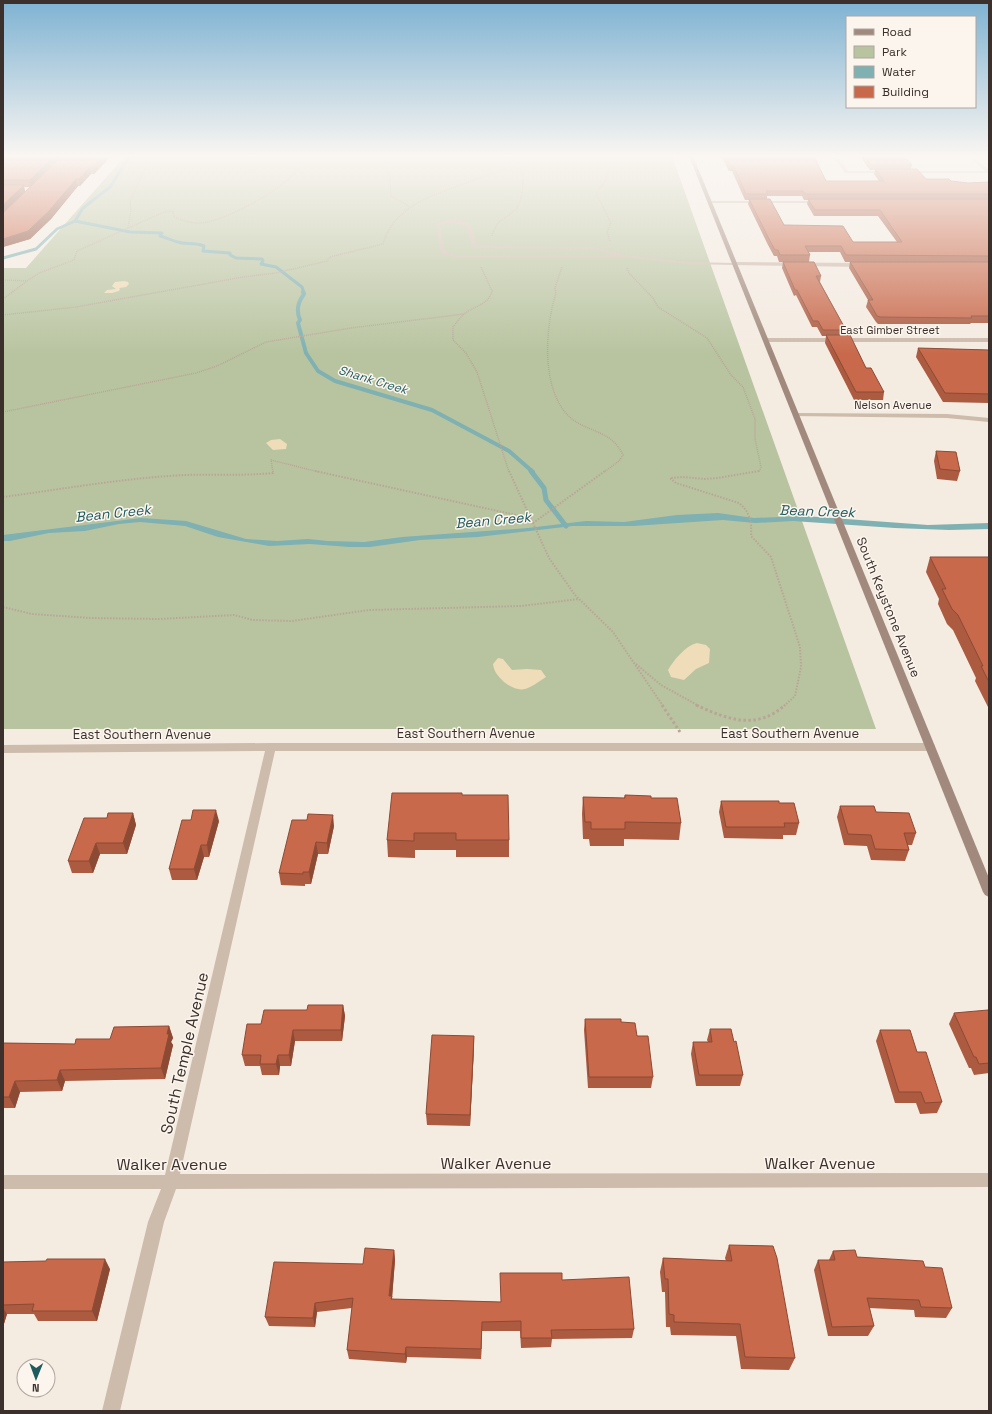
<svg xmlns="http://www.w3.org/2000/svg" width="992" height="1414" font-family="'Space Grotesk',sans-serif">
<style>
.green{fill:#b8c4a0}
.sand{fill:#efdcb8}
.water{fill:#7fb0b2}
.lines{fill:none;stroke-linecap:round;stroke-linejoin:round}
.stream-far2{stroke:#7fb0b2;stroke-width:3}
.stream-far1{stroke:#7fb0b2;stroke-width:4}
.stream{stroke:#7fb0b2;stroke-width:5}
.path-far2{stroke:#b9a596;stroke-width:1.5;stroke-dasharray:1 1;stroke-linecap:butt}
.path-far1{stroke:#b9a596;stroke-width:2;stroke-dasharray:1.5 1.5;stroke-linecap:butt}
.path{stroke:#b9a596;stroke-width:3;stroke-dasharray:2.5 2.5;stroke-linecap:butt}
.service{fill:#cdbbac;fill-rule:evenodd}
.minor{fill:#cdbbac;fill-rule:evenodd}
.secondary{fill:#a18a7d;fill-rule:evenodd}
.wall{fill:#ac5a40;fill-rule:evenodd}
.shaded-wall{fill:#8c4a34}
.building{fill:#c8694b;stroke:#8c4a34}
.labels{text-anchor:middle;stroke-width:3;stroke-linejoin:round;paint-order:stroke}
.far-street-label{font-size:11px;fill:#3b302b;stroke:#fbf5ee}
.far-water-label{font-size:12px;font-style:italic;fill:#1f5a5e;stroke:#fbf5ee}
.street-label{font-size:13px;fill:#3b302b;stroke:#fbf5ee}
.water-label{font-size:14px;font-style:italic;fill:#1f5a5e;stroke:#fbf5ee}
.near-street-label{font-size:16px;fill:#3b302b;stroke:#fbf5ee}
</style>
<rect width="100%" height="100%" fill="#f4ebe1"/>
<path class="green" d="M125 156H672L876 729H3V268H26Z"/>
<path class="sand" d="M124 281 128 282 129 284 126 287 119 288 120 289 119 291 112 293H104L107 290 116 289 112 286 115 282Z
M280 439 287 444 286 449 273 450 266 443 271 440Z
M697 643 706 645 710 649 709 663 696 669 684 680 671 677 668 670C674 660 685 646 697 643Z
M498 658 503 659 512 670 527 669 541 670 546 677C529 688 522 696 504 682 498 676 494 672 493 664Z"/>
<path class="water" d="M718 513 754 518 805 516 928 525 989 523V529L949 530 895 528 793 521 755 523 723 520 633 526H573L478 537 420 540 370 547H349L310 544 269 546 218 537 185 526 140 522 119 524 85 531 49 533 10 541H3V535L141 518 186 521 246 539 277 541 308 539 328 541 364 542 402 537 528 528 586 521 624 522 677 515Z"/>
<g class="lines">
<path class="stream-far2" d="M130 156 110 187 83 208 75 221 130 232 162 233 160 236C167 238 175 242 182 243 190 244 196 243 204 246L203 251 230 253V255L236 258 262 259 263 261 261 264 276 267 302 287 304 293
M3 258 36 249 57 229 75 221"/>
<path class="stream-far1" d="M303 292 304 294C298 302 296 311 300 320L298 323 306 353 318 371 335 381 432 410 509 451 533 472"/>
<path class="stream" d="M531 471 544 488 546 500 566 526"/>
<path class="path-far2" d="M380 156 390 178 391 196 410 207
M128 228 131 211 130 201 151 156
M492 236C497 216 510 219 518 206 525 193 522 176 524 162
M610 241 607 232 611 223 596 193 606 180 609 165 619 156
M481 267 492 291C488 306 474 305 463 315 460 318 456 323 453 327V340L466 353 477 372 509 472
M562 267 555 288 556 293C545 327 540 393 572 419 590 433 611 430 623 455L619 461 604 472
M627 268 629 273 653 298 658 307 707 338 731 375 743 387 755 419V439L761 467 759 472
M3 280 27 281 39 273 74 260 77 251 164 212 173 211 174 217C182 220 192 224 201 223 226 221 279 191 296 172 300 168 302 161 305 156
M3 299 27 281
M3 315 76 307 243 277 276 273 327 261 330 257 383 244C394 206 433 195 466 183 485 176 505 169 524 162L530 156
M3 412 196 373 217 366 266 342 351 328 464 314
M273 472 271 460 319 472"/>
<path class="path-far1" d="M315 471 530 518
M509 471 549 558 575 595 613 632 663 706
M759 471 718 478 704 479 683 477 670 478 676 483 739 503C750 512 752 522 751 536L771 557 800 647 801 667 795 696 784 706
M3 497C63 489 124 478 185 475 214 474 243 476 273 473V471
M533 523 605 471
M3 607 32 614 91 618 159 619 234 615 253 620 292 621 369 610 521 606 579 599
M636 664 661 685 699 706"/>
<path class="path" d="M662 705 680 732
M696 705C727 719 756 731 785 705"/>
<path class="service" d="M458 220 470 224 477 246 594 247 626 255 686 262 735 263 737 264 735 265 686 264 626 257H456L443 255 440 250 436 224 445 221ZM453 223 466 226 473 247 475 248 594 249 614 255H456L447 253 444 250 440 225Z"/>
<path class="minor" d="M833 156H837L848 171H887L889 172 887 173H845Z
M968 156H972L989 170V173H907L905 172 907 171H985Z
M710 201H821L823 202 821 203H708Z
M735 262 863 263 866 265 863 267 733 265V263Z
M989 338V342H766L763 340 766 338Z
M796 413 947 414 989 418V422L947 418 794 416V414Z
M271 743H930L934 744 935 747 934 750 930 751H275L180 1174 989 1173V1187L176 1189 164 1222 120 1411H102L148 1222 161 1189H3V1175H165L265 751 3 753V745Z"/>
<path class="secondary" d="M689 156H693L989 878V897L985 895 983 892Z"/>
</g>
<path class="wall" d="M3 156H111L94 174H91L80 186H78L51 219 30 239 3 247ZM24 187H31L25 192Z
M721 156H814L826 181H879L874 174 875 170H870L860 156H904L912 165 911 169 926 179 968 183 989 182V262H845L840 252H809L810 255 809 262H779L777 256H774L768 245 748 204 749 200H745L732 171H729ZM767 196H802L804 200H808L807 204 814 216H878L897 242H853L784 225 767 199Z
M783 262 821 276 820 282 846 330 845 335 866 368 884 392 883 400H854L825 343 826 336H822L817 327H812L796 295 794 296 782 268Z
M850 262H989V323H971L970 324H878L876 322 866 307 868 300 849 268Z
M918 348 989 350V403L943 402 916 357Z
M936 451 960 471 957 481 937 479 934 461Z
M930 557H989V709L975 681 976 678 953 630 947 624 938 604 939 599 926 572Z
M462 795 509 840V857H456V850H415V858L388 857 387 840Z
M625 795 651 798 681 823 679 840 624 839V846H590L589 839H583L582 814 583 797 624 798Z
M721 801 779 803 799 823 796 835H783V839L724 838 719 812Z
M840 806 876 812 916 833 912 845H908L909 850 905 861 871 860 867 846 844 845 837 817Z
M133 813 136 825 127 854H100L93 873H72L68 861 107 818Z
M219 821 209 857H204L197 880H172L169 869Z
M334 826 328 854H318L311 884H305V886L281 885 279 873Z
M343 1005 345 1016 342 1041H295L291 1066H280L279 1075H262L260 1066H245L242 1055 261 1024 307 1010Z
M989 1012V1073L974 1075 971 1068H969L949 1024 954 1013Z
M585 1019 621 1022 637 1036 653 1077 651 1088H588L584 1030Z
M169 1026 173 1038 171 1042 173 1045 165 1079 65 1081 62 1091 20 1092 15 1108H3V1043L75 1044 110 1039Z
M710 1029 734 1042 743 1075 740 1086H696L691 1054 693 1042H708L707 1040Z
M880 1030 917 1052 942 1102 937 1113 920 1114 916 1103H895L876 1041Z
M474 1036V1047L470 1126 427 1125 426 1114Z
M729 1245 795 1358 789 1370 741 1369 736 1336 671 1335 670 1327H666L665 1292H662L660 1272 663 1258 726 1261 725 1258Z
M394 1250 395 1260 392 1299 501 1302 562 1280 634 1329 632 1338 552 1339 551 1347 521 1348 520 1331H482L481 1359 407 1357 406 1363 349 1359 347 1350 352 1308 317 1312 315 1327 269 1326 265 1317 363 1264Z
M833 1251 857 1257 925 1267 952 1308 946 1318 915 1317 914 1310 869 1308 874 1326 868 1336H828L814 1270 818 1260H829Z
M3 1262 110 1269 97 1321H38L34 1314H7L3 1327Z"/>
<path class="shaded-wall" d="M54 156H62L31 186 30 180Z
M103 156H111L94 174 92 167Z
M90 167 91 174 80 186 79 179Z
M76 179 78 186 51 219 30 239 3 247V239Z
M24 185 25 192 3 214V205Z
M216 810 219 821 209 857 207 845Z
M133 813 136 825 127 854 123 843Z
M333 815 334 826 328 854 327 843Z
M316 842 318 854 311 884 309 872Z
M96 843 100 854 93 873 89 861Z
M201 845 204 857 197 880 194 869Z
M343 1005 345 1016 342 1041 341 1030Z
M169 1026 173 1038 171 1042 173 1045 165 1079 161 1068 167 1034Z
M293 1030 295 1041 291 1066 289 1055Z
M474 1036V1047L470 1126V1115Z
M278 1055 280 1066 279 1075 276 1064Z
M60 1070 65 1081 62 1091 57 1080Z
M15 1081 20 1092 15 1108 9 1097Z
M394 1250 395 1260 392 1297 393 1306 389 1296Z
M105 1259 110 1269 97 1321 92 1311Z
M315 1303 317 1312 315 1327 313 1318Z
M3 1308 7 1314 3 1327Z
M482 1322V1331L481 1359V1349Z
M406 1347 407 1357 406 1363 405 1354Z"/>
<path class="building" d="M3 156H54L30 180H3Z
M62 156H103L92 167H90L79 179H76L49 211 28 231 3 239V213Z
M725 156H814L826 181H884L875 169H917L926 179H949L951 181 968 183 989 182V194H805L803 191H766L768 194H746L733 165H730Z
M864 156H904L912 165H871Z
M3 185H24L3 205Z
M749 199H770L784 225 843 226 853 242H902L880 210H815L808 199H989V256L846 255 841 246H805L810 255H780L778 250H775L769 239Z
M783 262H814L821 276H816L846 330H823L818 321H813L797 290H795Z
M850 262H989V316H971L972 318 880 317 877 316 868 300H873Z
M826 335H850L866 368H871L884 392H856Z
M918 348 989 350V394L945 393Z
M936 451 956 452 960 471 940 469Z
M930 557H989V682L981 666H983L958 615 952 609 942 589H946Z
M392 793H462V795H508L509 840H456V833H414V841L387 840Z
M625 795 651 796V798H677L681 823 625 822V829H591V822H585L583 797 625 798Z
M721 801H779V803H794L799 823H784L785 827H726Z
M840 806H874L876 812 909 813 916 833H904L909 850 875 849 871 835 848 834Z
M193 810H216L207 845H201L194 869H169L182 820H191Z
M108 813H133L123 843H96L89 861H68L84 818H107Z
M308 814 333 815 327 843 316 842 309 872H303V874L279 873 292 820H307Z
M308 1005H343L341 1030H293L289 1055H278L276 1064H260L261 1055H242L247 1024H261L264 1010H307Z
M988 1010 989 1012V1063L979 1064 976 1057H974L954 1013Z
M585 1019H621V1022L635 1023 637 1036H648L653 1077H589Z
M169 1026 167 1034H169L161 1068 60 1070 57 1080 15 1081 9 1097H3V1043L75 1044 76 1039H110L114 1027Z
M710 1029H731L734 1042 736 1041 743 1075H699L693 1042H712Z
M880 1030H910L917 1052H926L942 1102 925 1103 921 1092H899Z
M432 1035 474 1036 470 1115 426 1114Z
M729 1245 773 1246 777 1258 795 1358 745 1357 740 1324 674 1322V1315L669 1314 668 1279H665L663 1258 732 1261Z
M365 1248 394 1250 389 1296H392L391 1299 501 1302 500 1273H562V1280L629 1277 634 1329 551 1330 552 1338H521V1321L482 1322 481 1349 406 1347 405 1354 347 1350 353 1298 315 1303 313 1318 265 1317 274 1262 363 1264Z
M855 1250 857 1257 923 1261 925 1267 942 1268 952 1308 921 1307 919 1300 867 1298 874 1326 832 1327 818 1260H835L833 1251Z
M47 1259H105L92 1311H32L34 1304 3 1305V1262L46 1261Z"/>
<linearGradient id="sky" x2="0" y2="1"><stop stop-color="#7eb2d2"/><stop offset="0.44" stop-color="#faf6f2"/><stop offset="1" stop-color="#faf6f2" stop-opacity="0"/></linearGradient>
<rect width="992" height="354" fill="url(#sky)"/>
<g class="labels">
<g class="far-street-label">
<text x="890" y="334">East Gimber Street</text>
<text x="893" y="409">Nelson Avenue</text>
</g>
<g class="far-water-label">
<text transform="translate(373 380) rotate(17)" y="4">Shank Creek</text>
</g>
<g class="street-label">
<text transform="translate(889 607) rotate(68)" y="5">South Keystone Avenue</text>
<text x="466" y="738">East Southern Avenue</text>
<text x="790" y="738">East Southern Avenue</text>
<text x="142" y="739">East Southern Avenue</text>
</g>
<g class="water-label">
<text transform="translate(817 511) rotate(2)" y="5">Bean Creek</text>
<text transform="translate(113 513) rotate(-6)" y="5">Bean Creek</text>
<text transform="translate(493 520) rotate(-5)" y="5">Bean Creek</text>
</g>
<g class="near-street-label">
<text transform="translate(184 1053) rotate(-77)" y="6">South Temple Avenue</text>
<text x="496" y="1169">Walker Avenue</text>
<text x="820" y="1169">Walker Avenue</text>
<text x="172" y="1170">Walker Avenue</text>
</g>
</g>
<rect width="992" height="1414" fill="none" stroke="#3b302b" stroke-width="8"/>
<rect x="846" y="16" width="130" height="92" fill="#fbf5ee" stroke="#aea6a0"/>
<rect x="854" y="29" width="20" height="6" fill="#a18a7d" stroke="#aea6a0"/>
<text x="882" y="36" font-size="12" fill="#3b302b">Road</text>
<rect x="854" y="46" width="20" height="12" fill="#b8c4a0" stroke="#aea6a0"/>
<text x="882" y="56" font-size="12" fill="#3b302b">Park</text>
<rect x="854" y="66" width="20" height="12" fill="#7fb0b2" stroke="#aea6a0"/>
<text x="882" y="76" font-size="12" fill="#3b302b">Water</text>
<rect x="854" y="86" width="20" height="12" fill="#c8694b" stroke="#aea6a0"/>
<text x="882" y="96" font-size="12" fill="#3b302b">Building</text>
<g transform="translate(36 1378) rotate(181)"><circle r="19" fill="#fbf5ee" stroke="#aea6a0"/>
<path d="M0-3L7 15L0 10L-7 15Z" fill="#1f5a5e"/>
<text y="-6" font-size="11" font-weight="bold" text-anchor="middle" fill="#3b302b">N</text>
</g>
</svg>
